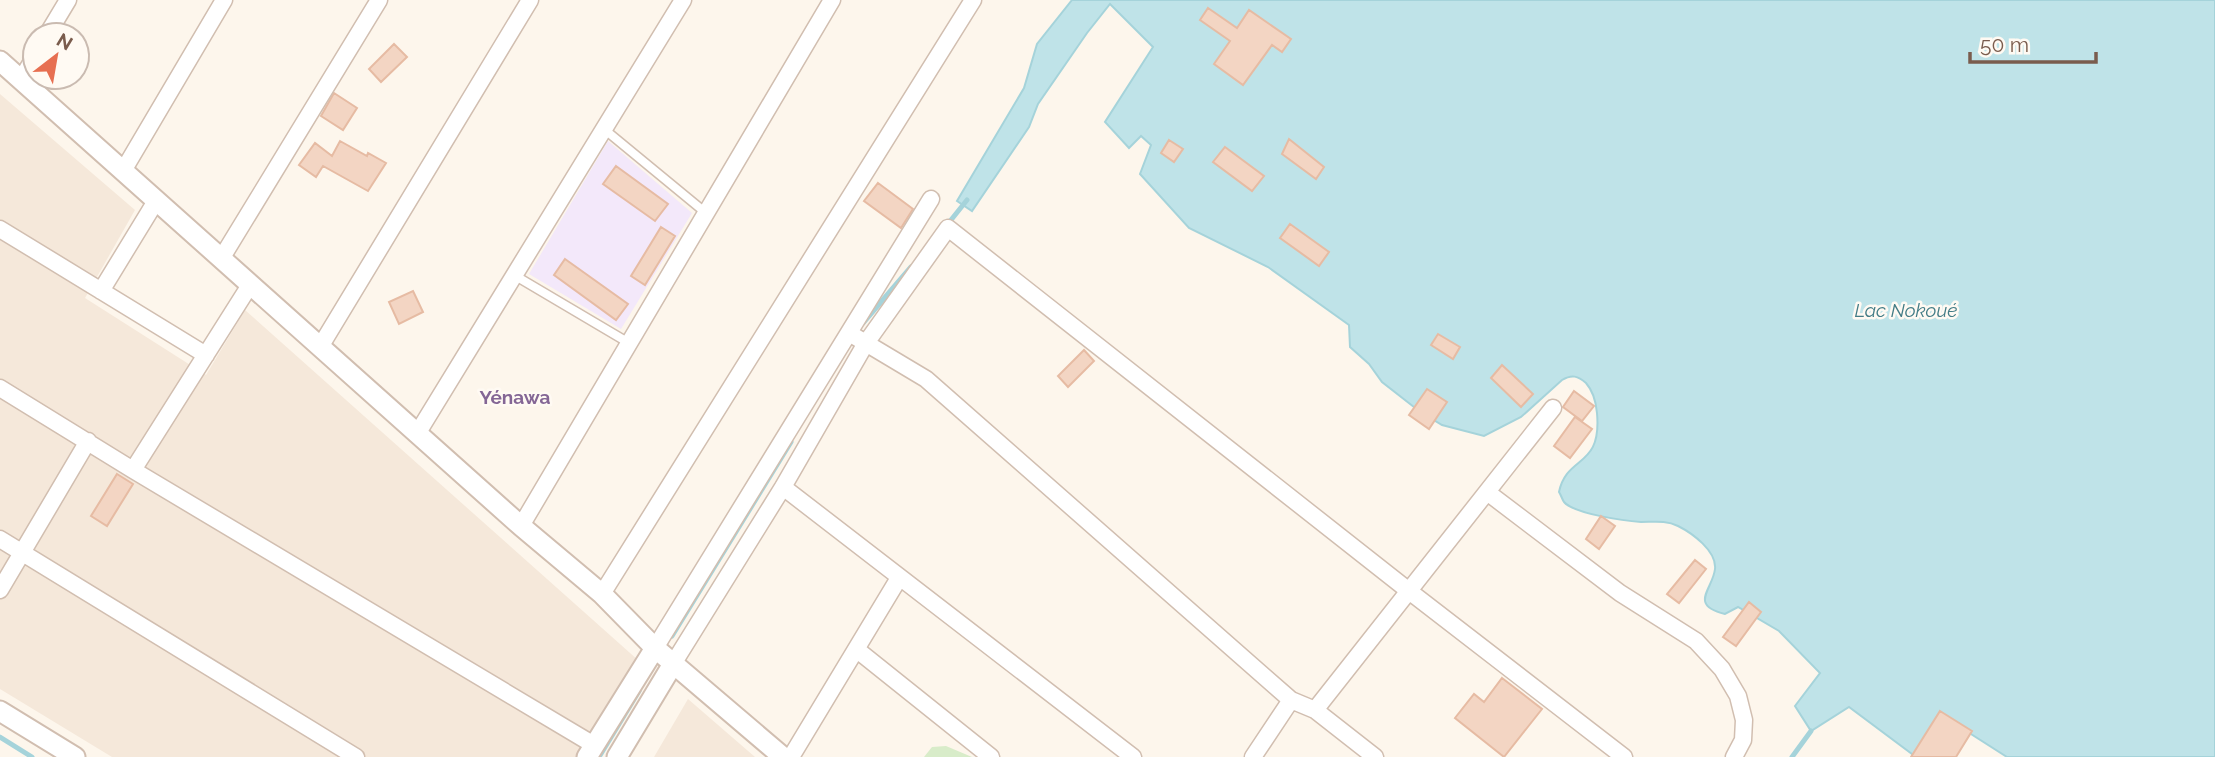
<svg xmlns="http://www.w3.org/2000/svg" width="2215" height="757" font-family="Raleway,sans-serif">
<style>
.residential{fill:#f5e8da}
.education{fill:#f3e8fa}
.green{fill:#d8ecc9}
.water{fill:#bfe3e8;stroke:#a5d3da;stroke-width:2}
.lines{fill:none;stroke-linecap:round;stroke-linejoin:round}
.stream{stroke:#a5d3da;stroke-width:5}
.building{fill:#f3d5c3;stroke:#e6bba3;stroke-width:2}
.service-casing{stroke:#d1beb0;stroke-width:11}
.minor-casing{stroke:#d1beb0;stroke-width:19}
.tertiary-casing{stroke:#d1beb0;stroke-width:23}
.service{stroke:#fff;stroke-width:8}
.minor{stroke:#fff;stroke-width:16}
.tertiary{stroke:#fff;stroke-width:19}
.labels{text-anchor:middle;stroke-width:5;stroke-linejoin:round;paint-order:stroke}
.water-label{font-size:19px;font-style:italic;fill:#437c86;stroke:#fffaf3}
.neighbourhood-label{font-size:19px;font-weight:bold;fill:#846695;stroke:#fffaf3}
</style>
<rect width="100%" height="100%" fill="#fdf6ec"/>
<path class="residential" d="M0 94 135 210 85 298 206 375 245 310 648 669 593 757H112L0 689Z
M688 699 755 757H654Z"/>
<path class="education" d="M608 141 692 213 621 329 529 274Z"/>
<path class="green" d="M946 746 972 757H924L932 747Z"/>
<path class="water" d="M1072 0H2215V757H2007L1949 720 1916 757 1849 707 1811 731 1795 706 1820 673 1779 631 1738 607 1725 614C1688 605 1713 589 1715 569 1717 551 1692 533 1678 526 1666 520 1654 522 1641 522 1626 521 1574 514 1564 502 1562 499 1561 495 1559 492 1567 454 1602 469 1597 413 1596 402 1594 392 1586 383 1578 376 1572 374 1562 380L1521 417 1484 436 1442 425 1419 411 1382 382 1369 364 1350 347 1349 325 1268 267 1189 228 1140 174 1151 145 1141 136 1129 148 1105 122 1153 47 1110 4 1087 33 1038 104 1029 127 972 211 957 201 1024 88 1037 44Z"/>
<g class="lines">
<path class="stream" d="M947 225 967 200
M863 323 911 267
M672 636 791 442
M0 737 32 757
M599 757 639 691
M1792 757 1811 731"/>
</g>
<path class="building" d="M1208 8 1237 28 1249 10 1291 39 1282 52 1272 45 1243 85 1214 64 1230 41 1200 20Z
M394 44 407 57 381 82 369 69Z
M334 93 357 108 343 130 321 116Z
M1289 139 1324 167 1316 179 1282 154Z
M1169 140 1183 149 1174 162 1161 153Z
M340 141 367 156 368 153 386 163 368 191 323 166 316 177 299 165 315 143 332 156Z
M1225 147 1264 176 1252 191 1213 162Z
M616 166 668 204 655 221 603 184Z
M878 183 913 209 901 228 864 201Z
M1290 224 1329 252 1319 266 1280 238Z
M661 227 675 236 645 285 631 276Z
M565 259 628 304 616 320 554 275Z
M413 291 423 312 399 324 389 302Z
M1438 334 1460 347 1453 359 1431 345Z
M1084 350 1094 361 1068 387 1058 376Z
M1502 365 1533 394 1521 407 1491 378Z
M1427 389 1447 402 1429 429 1409 415Z
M1574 391 1594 406 1582 421 1563 407Z
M1575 417 1592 429 1570 458 1554 446Z
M117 474 133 484 107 526 91 516Z
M1601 516 1615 526 1599 549 1586 539Z
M1695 560 1706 569 1679 603 1667 594Z
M1749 602 1761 612 1736 646 1723 637Z
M1502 678 1542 709 1504 757 1455 718 1474 694 1484 702Z
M1940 711 1972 731 1956 757H1911Z"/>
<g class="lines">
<defs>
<path id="service" d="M604 129 706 213
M514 275 629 343"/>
<path id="minor" d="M47 35 68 0
M21 80 35 56
M123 171 224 0
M0 229 206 355
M221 259 379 0
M101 291 156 201
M849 333 926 379 1291 700 1315 710 1375 757
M320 347 530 0
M0 388 133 470 594 745
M417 434 683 0
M133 470 250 285
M783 487 1133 757
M1487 492 1620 593 1696 641 1722 669 1738 696 1744 720 1743 740 1734 757
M521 526 832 0
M0 539 356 757
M0 590 88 441
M602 594 973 0
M655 648 931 199
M856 649 991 757
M673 664 783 487 866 343 948 228 1409 591 1624 757
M1315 710 1553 408
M791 757 899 578
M1253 757 1291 700"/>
<path id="tertiary" d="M0 61 521 526 602 594 655 648 783 757
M0 711 75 757
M587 757 655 648
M617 757 673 664"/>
</defs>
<use href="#service" class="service-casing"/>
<use href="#minor" class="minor-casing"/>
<use href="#tertiary" class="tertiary-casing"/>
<use href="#service" class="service"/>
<use href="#minor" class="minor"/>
<use href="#tertiary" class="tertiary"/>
</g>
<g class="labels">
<g class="water-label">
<text x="1906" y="317">Lac Nokoué</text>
</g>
<g class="neighbourhood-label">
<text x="515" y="404">Yénawa</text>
</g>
</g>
<g transform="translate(56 56) rotate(31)"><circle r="33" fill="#fffaf3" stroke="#cabbb1" stroke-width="2"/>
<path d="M0-5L12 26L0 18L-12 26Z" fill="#e76f51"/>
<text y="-10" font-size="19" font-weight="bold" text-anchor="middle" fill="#7a5c4d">N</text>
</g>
<path d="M1970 52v10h126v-10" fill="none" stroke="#7a5c4d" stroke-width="3.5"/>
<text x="1980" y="52" font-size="21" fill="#7a5c4d" stroke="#fffaf3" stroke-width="5" paint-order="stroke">50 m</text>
</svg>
